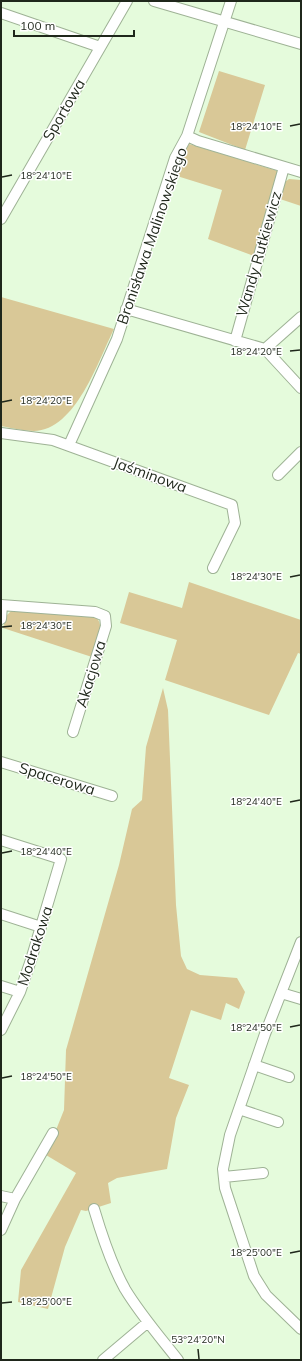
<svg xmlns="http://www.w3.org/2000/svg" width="302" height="1361" font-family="Mulish,sans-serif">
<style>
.green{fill:#d9c897}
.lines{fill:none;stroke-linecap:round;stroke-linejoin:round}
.minor-casing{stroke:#9eb295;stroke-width:12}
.minor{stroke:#fff;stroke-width:10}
.ticks{fill:none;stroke:#1f271b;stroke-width:1.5}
.labels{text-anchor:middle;stroke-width:3;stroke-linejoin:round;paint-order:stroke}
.street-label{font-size:15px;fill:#1f271b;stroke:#fff}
.ticks-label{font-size:10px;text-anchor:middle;fill:#1f271b;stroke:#fff;stroke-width:3;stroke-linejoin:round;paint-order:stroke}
</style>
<rect width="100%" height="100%" fill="#e5fbdc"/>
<path class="green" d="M219 71 265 85 245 150 199 132Z
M189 144 278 171 254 256 208 239 222 190 177 176 185 150Z
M289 179 301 180V206L280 199 285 182Z
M1 297 114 329C98 361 76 430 34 431 24 431 12 428 1 426Z
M189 582 301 620V654L298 653 269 715 165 680 177 640 120 623 129 592 182 608Z
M12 610 96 617C106 627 96 645 92 657L3 628 7 615Z
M163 688 168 710 176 905 181 956 187 969 200 975 237 978 245 992 239 1009 226 1003 221 1020 191 1010 169 1078 189 1085 176 1118 167 1169 117 1178 108 1183 111 1203 86 1211 81 1210 65 1247 48 1309 18 1302 21 1270 76 1173 46 1155 64 1110 66 1050 119 865 132 809 142 800 146 747Z"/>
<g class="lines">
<defs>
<path id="minor" d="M154 1 301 44
M1 13 100 47
M187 136 198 141 301 172
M1 219 127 1
M126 309 265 349 301 388
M235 341 284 167
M265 349 301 317
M1 433 53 440 232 505 235 523 213 568
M69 445 117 339 175 158 187 136 231 1
M278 475 301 452
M1 605 95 612 105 616 106 626 73 732
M1 619 2 605
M1 762 112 796
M1 840 61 859 31 960 20 992 1 1030
M1 914 41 927
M301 942 265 1034 230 1135 223 1169 225 1188 254 1276 266 1295 301 1329
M1 986 20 992
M281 993 301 999
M254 1065 289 1077
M239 1109 278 1122
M224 1177 263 1173
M1 1196 15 1199
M94 1209C102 1236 111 1264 125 1289 140 1314 160 1337 178 1360
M1 1230 15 1199 53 1133
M103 1360 148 1322"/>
</defs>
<use href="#minor" class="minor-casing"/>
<use href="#minor" class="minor"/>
</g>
<path class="ticks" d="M290 126 300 124M2 177 12 175M290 351 300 350M2 402 12 400M290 577 300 575M2 627 12 626M290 802 300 800M2 853 12 851M290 1027 300 1025M2 1078 12 1076M290 1253 300 1251M2 1303 12 1302M198 1349 199 1359"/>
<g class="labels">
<g class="street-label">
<text transform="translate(64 110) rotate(-60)" y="5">Sportowa</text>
<text transform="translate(152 236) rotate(-71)" y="5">Bronisława Malinowskiego</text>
<text transform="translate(259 254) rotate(-74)" y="5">Wandy Rutkiewicz</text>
<text transform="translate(150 475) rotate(20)" y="5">Jaśminowa</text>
<text transform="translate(91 674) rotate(-73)" y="5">Akacjowa</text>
<text transform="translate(57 779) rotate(17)" y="5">Spacerowa</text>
<text transform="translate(35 946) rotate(-72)" y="5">Modrakowa</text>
</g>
</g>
<g class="ticks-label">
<text x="256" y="130">18°24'10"E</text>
<text x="46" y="179">18°24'10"E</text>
<text x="256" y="355">18°24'20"E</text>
<text x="46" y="404">18°24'20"E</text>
<text x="256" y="580">18°24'30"E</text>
<text x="46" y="629">18°24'30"E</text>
<text x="256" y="805">18°24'40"E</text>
<text x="46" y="855">18°24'40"E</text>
<text x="256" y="1031">18°24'50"E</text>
<text x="46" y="1080">18°24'50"E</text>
<text x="256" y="1256">18°25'00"E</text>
<text x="46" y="1305">18°25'00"E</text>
<text x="198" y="1343">53°24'20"N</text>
</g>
<rect width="302" height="1361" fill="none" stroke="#1f271b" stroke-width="4"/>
<path d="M14 30v6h120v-6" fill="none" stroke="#1f271b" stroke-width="2"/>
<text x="20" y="30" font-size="12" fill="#1f271b" stroke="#ffffff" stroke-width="3" paint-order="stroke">100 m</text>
</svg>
